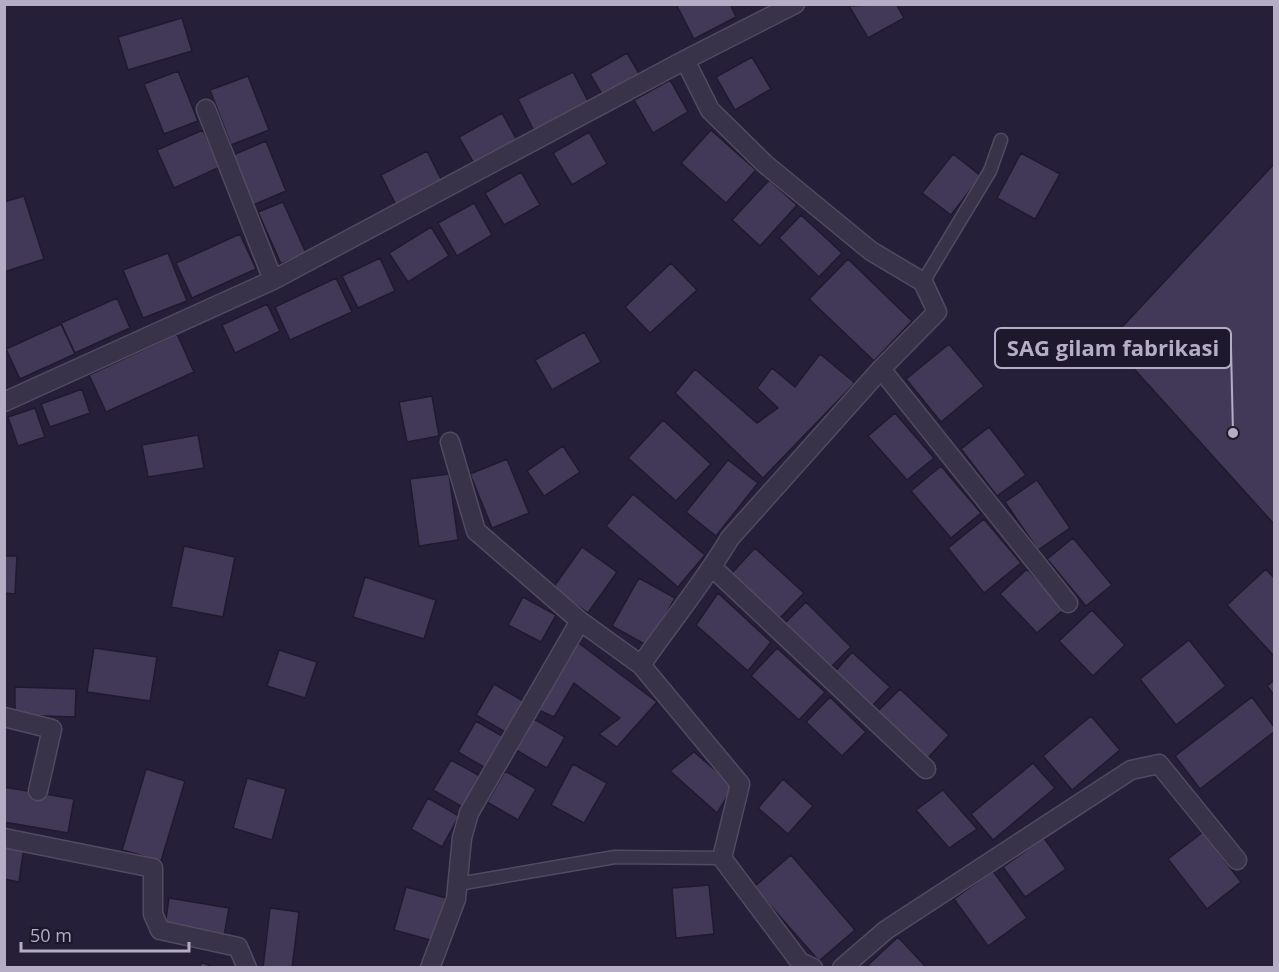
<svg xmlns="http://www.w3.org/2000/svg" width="1279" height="972" font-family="'Open Sans',sans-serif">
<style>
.building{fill:#413957;stroke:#201a2f;stroke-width:1.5}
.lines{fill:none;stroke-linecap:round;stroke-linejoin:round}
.service-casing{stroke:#514a61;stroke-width:15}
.minor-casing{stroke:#514a61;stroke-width:21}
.service{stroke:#393349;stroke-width:12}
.minor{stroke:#393349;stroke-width:18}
.leader{fill:none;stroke:#b5adc6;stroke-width:2}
.callout-dot{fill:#b5adc6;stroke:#1e182d;stroke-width:2}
.callout{fill:#1e182d;stroke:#b5adc6;stroke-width:2}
.callout-label{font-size:22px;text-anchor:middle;font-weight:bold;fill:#b5adc6}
</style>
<rect width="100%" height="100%" fill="#261f39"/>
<path class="building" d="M676 4H730L736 17 694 39Z
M896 4 904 18 868 38 849 6Z
M182 18 192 51 128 70 118 37Z
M627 53 640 75 603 96 590 74Z
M752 57 771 89 735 110 716 77Z
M178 71 198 121 164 134 144 84Z
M573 72 589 103 534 131 518 99Z
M248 76 269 130 231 145 210 90Z
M670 80 688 112 653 133 634 100Z
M502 113 519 144 476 167 459 137Z
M203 130 220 167 174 188 157 150Z
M711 130 756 170 726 203 681 163Z
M589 132 607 164 572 185 553 153Z
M266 141 286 191 253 205 233 155Z
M427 151 444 185 398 209 381 175Z
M1021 153 1060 174 1035 219 997 198Z
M953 154 981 176 951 215 922 193Z
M1274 164V524L1109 341Z
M521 172 540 205 504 225 485 193Z
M769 180 797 205 760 246 732 220Z
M24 196 44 259 4 272V202Z
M283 202 306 253 281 264 258 212Z
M474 203 492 235 457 256 438 223Z
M801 215 842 253 819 277 779 238Z
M431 227 449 256 408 282 389 253Z
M240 234 256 269 192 298 176 263Z
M168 253 187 301 143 318 123 270Z
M380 258 395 291 358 308 342 276Z
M848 259 912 321 874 361 809 299Z
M671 263 697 290 650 333 625 307Z
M336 278 352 312 290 340 275 307Z
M117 298 130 328 75 353 61 323Z
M267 304 280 331 235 353 222 325Z
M61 324 75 354 20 379 6 349Z
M584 332 601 362 552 390 535 360Z
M177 334 194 372 106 412 89 375Z
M949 344 984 386 941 422 906 379Z
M820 354 855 383 763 478 675 393 695 369 757 423 778 408 757 388 772 368 795 387Z
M82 389 90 413 50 427 41 404Z
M432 396 439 436 407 442 399 402Z
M35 408 45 437 18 446 8 417Z
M895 413 934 458 907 480 868 436Z
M663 420 711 464 676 501 628 458Z
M989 427 1026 475 997 496 961 449Z
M198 435 204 468 148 477 142 445Z
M563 446 580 472 544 496 527 471Z
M507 459 529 513 492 528 470 474Z
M728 460 758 483 716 536 686 512Z
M941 466 981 513 951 538 911 491Z
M449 474 458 540 419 546 410 479Z
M1037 480 1070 528 1038 550 1005 502Z
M633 494 705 555 678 587 606 526Z
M984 519 1021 563 984 593 948 548Z
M1073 538 1112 585 1086 606 1047 559Z
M184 546 235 557 223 617 171 607Z
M582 547 617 572 588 613 553 588Z
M755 548 804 593 778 620 730 575Z
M4 556H17L15 594 4 593Z
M1027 569 1064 609 1037 633 1000 594Z
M1266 569 1274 578V656L1227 605Z
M365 577 436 600 424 639 353 617Z
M639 578 675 598 648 646 612 626Z
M718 593 771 642 748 671 696 625Z
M523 597 556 615 541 642 508 625Z
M806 602 851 647 827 671 782 626Z
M1092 610 1125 645 1093 676 1059 641Z
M1189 640 1226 686 1176 725 1140 679Z
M576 641 657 702 617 747 599 734 620 718 574 683 554 717 534 708Z
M94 648 157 657 150 701 87 692Z
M777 648 825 692 799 720 751 676Z
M279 650 317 662 305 698 267 686Z
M852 652 890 687 870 708 833 674Z
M1274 680V695L1267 686Z
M494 684 525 702 507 733 476 715Z
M15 687 76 689 75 717 15 715Z
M900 689 949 735 926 760 876 713Z
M830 697 866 732 842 756 806 722Z
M1252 697 1274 727V732L1200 789 1175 756Z
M1091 716 1120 750 1072 790 1043 756Z
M534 719 565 737 547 768 516 750Z
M476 721 507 739 489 770 458 752Z
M694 752 734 786 717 813 670 771Z
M451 760 482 777 464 808 433 790Z
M1033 763 1055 788 993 840 971 814Z
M573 764 607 783 584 823 551 805Z
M146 769 185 781 161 861 122 850Z
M505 771 536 789 518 820 487 802Z
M247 778 286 789 272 840 233 828Z
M783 779 813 806 788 834 758 808Z
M4 787 74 799 68 833 4 822Z
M943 790 977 829 949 848 916 810Z
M428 798 459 816 442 847 411 829Z
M1203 832 1241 882 1207 909 1168 859Z
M1044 838 1066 869 1025 897 1003 867Z
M4 843 24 846 19 882 4 879Z
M791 855 855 930 819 961 754 887Z
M993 871 1027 918 988 946 954 899Z
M709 885 714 934 676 938 672 888Z
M406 887 446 898 434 941 394 930Z
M169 898 229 908 224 936 165 926Z
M270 908 299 912 292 968H263Z
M898 937 927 968H871L868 965Z
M202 962 214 968H199Z"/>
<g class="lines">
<defs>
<path id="service" d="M923 282 990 171 1001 140
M458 884 615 857 722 858"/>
<path id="minor" d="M685 60 710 110 765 164 871 251 923 282 937 312 881 369 730 538C704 582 670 623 641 665L740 784 722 858 800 962 813 968
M206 109 273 280
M881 369 1068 603
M4 402 273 280 685 60 795 4
M713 568 926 769
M580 621 641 665
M4 717 52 729 38 791
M4 838 153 868V914L160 930 238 947 247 968
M430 968 456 899 462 838 469 813 580 621 476 531 450 442
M842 968 886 930 1131 770 1159 764 1237 860"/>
</defs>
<use href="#service" class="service-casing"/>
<use href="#minor" class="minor-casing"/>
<use href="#service" class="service"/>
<use href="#minor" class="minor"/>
</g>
<path class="leader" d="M1233 433L1231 348"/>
<circle class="callout-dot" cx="1233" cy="433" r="6"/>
<rect class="callout" x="995" y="328" width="236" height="40" rx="6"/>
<g class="callout-label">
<text x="1113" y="356">SAG gilam fabrikasi</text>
</g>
<rect width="1279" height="972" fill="none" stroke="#b5adc6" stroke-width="12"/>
<path d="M21 942v9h168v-9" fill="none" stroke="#b5adc6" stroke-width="3"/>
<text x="30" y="942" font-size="18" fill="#b5adc6" stroke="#1e182d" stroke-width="4.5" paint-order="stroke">50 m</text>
</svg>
